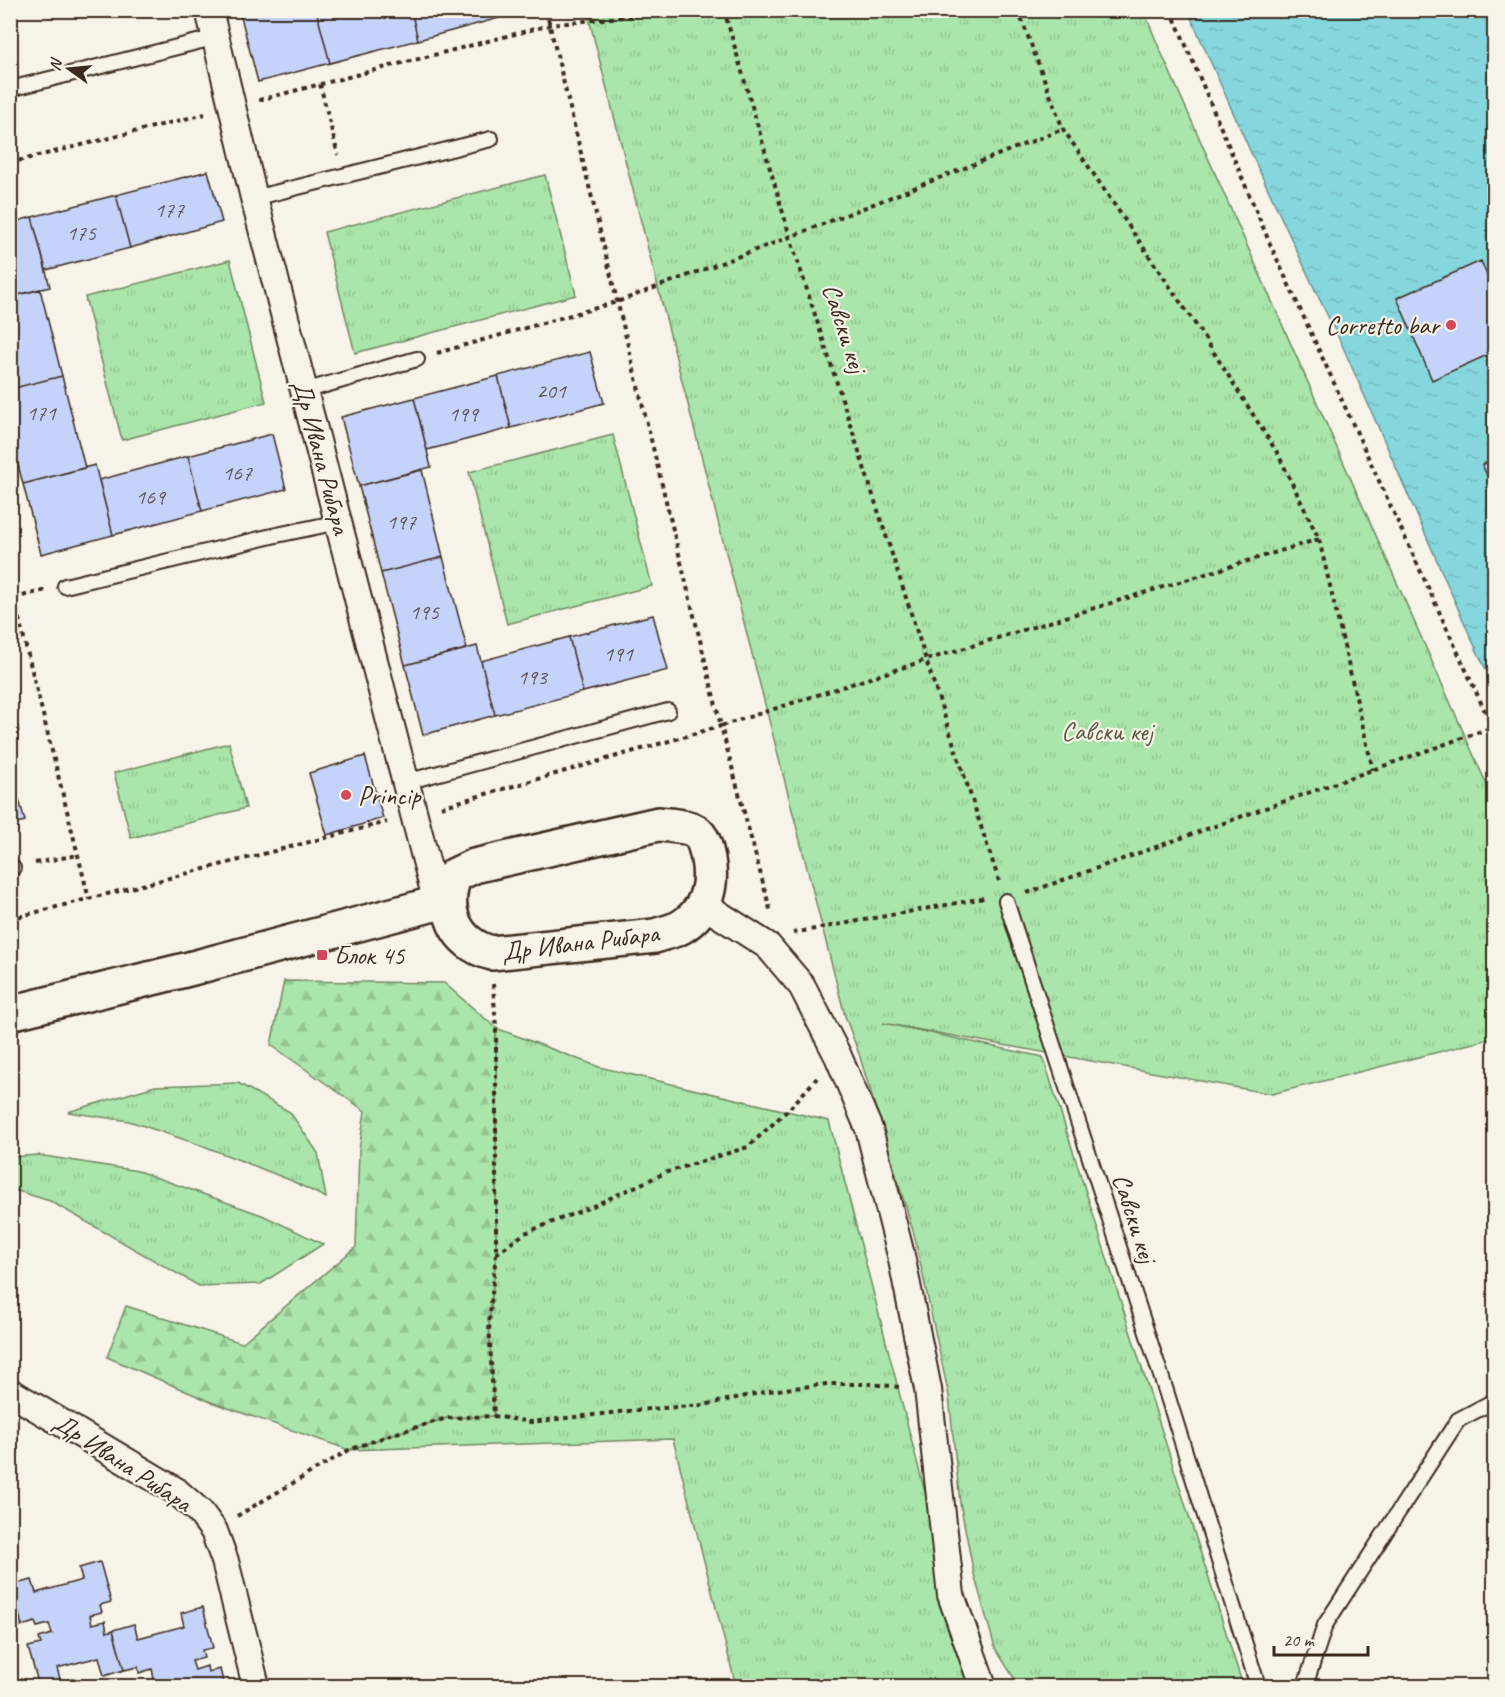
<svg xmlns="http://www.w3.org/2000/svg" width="1505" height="1697" font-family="Caveat,sans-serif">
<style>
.grass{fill:url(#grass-tufts);stroke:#728864;stroke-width:1.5}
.forest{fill:url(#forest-firs);stroke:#728864;stroke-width:1.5}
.water{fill:url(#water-ripples);stroke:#679291;stroke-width:1.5}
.building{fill:#c5d3fa;stroke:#3b2a1e;stroke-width:1.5}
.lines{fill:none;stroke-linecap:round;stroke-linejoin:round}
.lane-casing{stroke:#3b2a1e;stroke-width:18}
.street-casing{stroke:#3b2a1e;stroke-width:30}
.secondary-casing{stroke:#3b2a1e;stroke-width:38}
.path{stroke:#3b2a1e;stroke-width:4;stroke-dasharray:4.5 4.5;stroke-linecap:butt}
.lane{stroke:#f7f3e8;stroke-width:14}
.street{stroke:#f7f3e8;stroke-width:26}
.secondary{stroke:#f7f3e8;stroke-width:33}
.poi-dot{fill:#d1495b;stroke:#f7f3e8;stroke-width:2}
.labels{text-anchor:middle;stroke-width:4.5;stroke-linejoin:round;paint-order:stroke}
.number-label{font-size:22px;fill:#5e5455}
.poi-label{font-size:26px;fill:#3b2a1e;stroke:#f7f3e8;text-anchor:start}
.street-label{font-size:26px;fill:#3b2a1e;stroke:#f7f3e8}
.park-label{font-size:26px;fill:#575941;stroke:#f7f3e8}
</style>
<defs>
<pattern id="grass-tufts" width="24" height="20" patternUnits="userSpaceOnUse" patternTransform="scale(1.5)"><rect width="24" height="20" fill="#aae5ab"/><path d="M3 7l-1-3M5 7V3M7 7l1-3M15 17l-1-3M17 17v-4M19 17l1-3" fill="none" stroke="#93c593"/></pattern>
<pattern id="forest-firs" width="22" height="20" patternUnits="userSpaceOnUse" patternTransform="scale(1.5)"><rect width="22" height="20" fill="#aae5ab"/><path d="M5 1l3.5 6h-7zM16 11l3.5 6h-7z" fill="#93c593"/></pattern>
<pattern id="water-ripples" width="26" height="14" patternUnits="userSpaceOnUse" patternTransform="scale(1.5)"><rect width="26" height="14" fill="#85d7dd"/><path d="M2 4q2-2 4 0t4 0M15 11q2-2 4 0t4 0" fill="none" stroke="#74b9bd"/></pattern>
</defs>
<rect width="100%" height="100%" fill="#f7f3e8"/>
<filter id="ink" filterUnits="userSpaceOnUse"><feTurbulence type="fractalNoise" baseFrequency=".0167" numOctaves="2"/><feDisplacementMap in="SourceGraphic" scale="12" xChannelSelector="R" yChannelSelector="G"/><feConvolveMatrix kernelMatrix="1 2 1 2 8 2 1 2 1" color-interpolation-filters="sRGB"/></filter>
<g filter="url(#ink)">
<path class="grass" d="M587 11H1144L1157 43 1494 801V1038L1272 1094 883 1023 1043 1057 1243 1686H1019L995 1648 974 1574 960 1503 949 1396 914 1234 859 1054 845 1016Z
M545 175 576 295 355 353 324 232Z
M230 260 266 402 122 440 85 297Z
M613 435 652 586 507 624 469 472Z
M10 700 19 731 11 733H10Z
M229 743 246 808 131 838 114 773Z
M496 1028 599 1067 829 1121 975 1686H736L673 1439 349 1450 390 1435 447 1418 494 1416 489 1323 496 1254Z
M238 1083 290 1112 318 1153 326 1198 290 1180 206 1147 129 1121 68 1112 155 1086Z
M38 1155 138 1171 262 1215 323 1244 261 1284 199 1286 50 1201 11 1189V1157Z"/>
<path class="forest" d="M284 981 444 983 496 1028V1254L489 1323 494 1416 447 1418 390 1435 349 1450 211 1402 107 1357 126 1306 242 1343 356 1247 359 1150 365 1111 271 1045Z"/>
<path class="water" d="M1188 11H1494V687L1471 638 1343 347 1317 294 1252 155Z"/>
<path class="building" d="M249 10H316L330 63 258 82 240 13Z
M316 10H411L418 40 330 63Z
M411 10H501L503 17 418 40Z
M208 171 222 222 130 248 116 195Z
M116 195 130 248 46 270 32 217Z
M32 217 50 287 10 297V223Z
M1481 261 1494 292V352L1432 380 1397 298Z
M40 289 62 376 10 389V297Z
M590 352 604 403 511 428 498 376Z
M62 376 85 468 23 484 10 434V389Z
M498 376 511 428 427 450 414 398Z
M414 398 431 467 359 486 341 417Z
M272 434 286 489 202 511 188 456Z
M188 456 202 511 113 535 99 480Z
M1494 459V489L1482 465Z
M95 465 113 535 41 554 23 484Z
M422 470 443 557 381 573 359 486Z
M443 557 467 649 405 665 381 573Z
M653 615 668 670 583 692 569 637Z
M569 637 583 692 495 715 481 661Z
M477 646 495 715 423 735 405 665Z
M365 756 383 818 327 835 309 773Z
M10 767 25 821 10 825Z
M100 1562 111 1602 100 1605 102 1612 90 1615 92 1624 105 1621 107 1632 113 1630 124 1670 104 1676 99 1657 57 1668 62 1686H39L28 1647 41 1644 39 1638 52 1634 49 1624 37 1627 35 1622 22 1626 12 1585 32 1580 36 1593 82 1580 79 1568Z
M12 1585 22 1626 10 1629V1586Z
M203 1607 213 1648 202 1650 204 1658 192 1661 195 1670 207 1666 208 1672 220 1669 224 1686H142L141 1683 154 1679 152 1669 139 1673 138 1667 124 1670 113 1630 134 1624 138 1638 184 1626 181 1613Z"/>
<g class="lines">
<defs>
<path id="lane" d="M10 89 217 37
M254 198 491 139
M304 391 417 359
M65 586 272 536 339 522
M406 782 668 711
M10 868H13
M1006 901 1166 1391 1258 1686
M1305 1686 1325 1625 1458 1420 1494 1401"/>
<path id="street" d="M209 10 254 198 437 903
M704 905 768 946 802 986 838 1056 869 1129 901 1255 928 1389 951 1595 983 1686
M10 1392 176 1491 200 1512 214 1531 225 1561 256 1686"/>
<path id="secondary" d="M658 824C668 825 687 826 695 831 704 837 706 849 708 859 713 887 706 912 681 927 674 931 663 933 655 936L492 953C455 944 441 909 455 875L474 866Z
M10 1013 185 970 449 900"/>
</defs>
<use href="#lane" class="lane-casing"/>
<use href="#street" class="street-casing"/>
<use href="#secondary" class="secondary-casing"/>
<path class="path" d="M546 10 721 726 926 660 1319 539
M724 10 790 237 926 660 999 881
M1018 10 1063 129 1202 334 1278 454 1319 539 1373 770
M1171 10 1271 246 1494 731
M320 84 338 155
M259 100 550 25 682 10
M10 163 205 114
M437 353 617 302 790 237 1063 129
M10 583 89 899
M14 598 46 590
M441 807 721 726 771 913
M35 863 78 855
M1027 893 1493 727
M10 919 387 822
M793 933 984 898
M493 984 496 1028V1254L489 1323 494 1416
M496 1254 525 1233 593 1206 667 1172 748 1147 790 1108 817 1078
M237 1516 349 1450 390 1435 447 1418 494 1416 531 1422 637 1410 704 1405 769 1391 827 1384H870L899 1387"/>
<use href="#lane" class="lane"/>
<use href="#street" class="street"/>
<use href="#secondary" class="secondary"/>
</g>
</g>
<g class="poi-dot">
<circle cx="1451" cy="325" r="6"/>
<circle cx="346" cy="795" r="6"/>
<rect x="316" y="949" width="12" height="12" rx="3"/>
</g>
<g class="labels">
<g class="number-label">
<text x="169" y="217">177</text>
<text x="81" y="240">175</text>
<text x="551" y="398">201</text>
<text x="41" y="420">171</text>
<text x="463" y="421">199</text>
<text x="237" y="480">167</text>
<text x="150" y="504">169</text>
<text x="401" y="529">197</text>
<text x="424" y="619">195</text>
<text x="618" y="661">191</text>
<text x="532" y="684">193</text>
</g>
<g class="poi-label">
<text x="1439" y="334" text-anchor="end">Corretto bar</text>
<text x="358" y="804">Princip</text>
<text x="334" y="964">Блок 45</text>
</g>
<g class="street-label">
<text transform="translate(845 328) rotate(72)" y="9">Савски кеј</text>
<text transform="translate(322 457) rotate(75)" y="9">Др Ивана Рибара</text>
<text transform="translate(580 942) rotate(-7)" y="9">Др Ивана Рибара</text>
<text transform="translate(1135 1218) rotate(72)" y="9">Савски кеј</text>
<text transform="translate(123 1462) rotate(33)" y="9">Др Ивана Рибара</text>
</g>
<g class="park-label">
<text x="1107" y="740">Савски кеј</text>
</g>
</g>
<rect width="1505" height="1697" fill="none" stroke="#f7f3e8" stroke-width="36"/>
<rect x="18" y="18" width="1469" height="1661" fill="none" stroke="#3b2a1e" stroke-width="2" filter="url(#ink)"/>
<g transform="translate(69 69) rotate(285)" stroke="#f7f3e8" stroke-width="4.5" paint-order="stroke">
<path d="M0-4.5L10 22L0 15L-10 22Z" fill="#3b2a1e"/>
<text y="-9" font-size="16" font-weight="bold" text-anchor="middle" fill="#3b2a1e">N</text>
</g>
<path d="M1274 1646v9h94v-9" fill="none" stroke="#3b2a1e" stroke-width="3"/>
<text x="1283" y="1646" font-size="18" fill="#3b2a1e" stroke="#f7f3e8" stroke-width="4.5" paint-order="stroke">20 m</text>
</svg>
